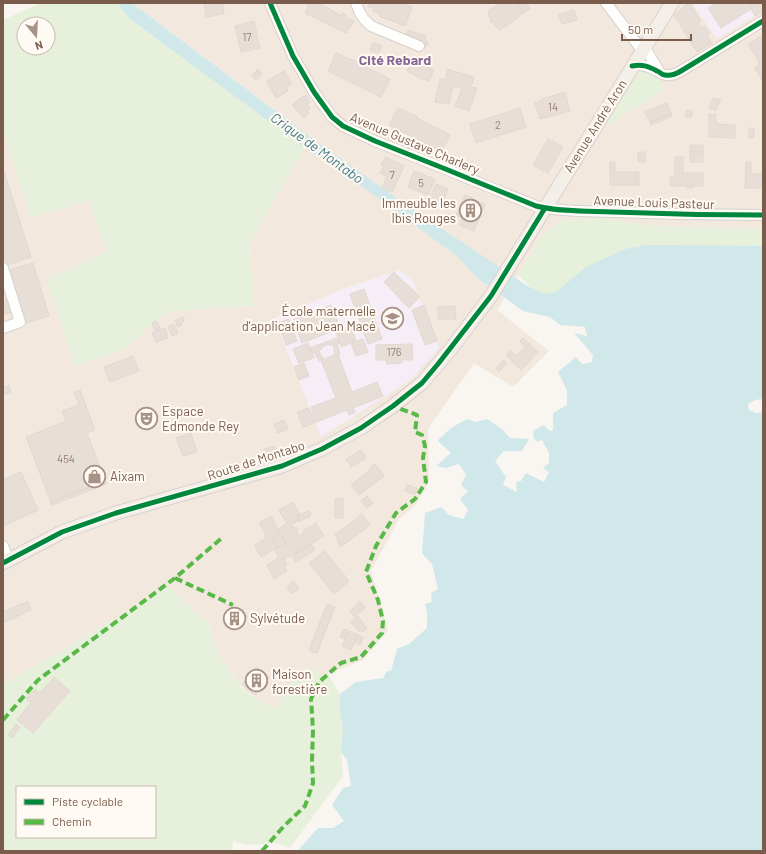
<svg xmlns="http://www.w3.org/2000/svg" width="766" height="854" font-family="Barlow,sans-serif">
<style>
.residential{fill:#f2e8de}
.education{fill:#f6eef6}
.green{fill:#e7f0db;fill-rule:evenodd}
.water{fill:#d0e8ea}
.building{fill:#e6ded7;stroke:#e2d8d2;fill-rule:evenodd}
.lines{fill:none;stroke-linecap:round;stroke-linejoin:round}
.minor-casing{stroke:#d7d1cb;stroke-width:12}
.major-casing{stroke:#dad1cc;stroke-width:15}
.minor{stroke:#fefefd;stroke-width:10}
.major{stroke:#f3eee8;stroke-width:13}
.quiet{stroke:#58b947;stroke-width:4;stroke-dasharray:8 4;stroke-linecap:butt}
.cycleway-casing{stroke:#fffaf3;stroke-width:8}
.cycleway{stroke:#00873e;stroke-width:5}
.labels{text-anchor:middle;stroke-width:4;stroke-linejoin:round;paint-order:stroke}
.number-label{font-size:11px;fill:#977e72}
.street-label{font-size:13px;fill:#7a5c4d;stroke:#fffaf3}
.poi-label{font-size:13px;fill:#7a5c4d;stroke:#fffaf3;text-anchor:start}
.neighbourhood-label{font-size:14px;font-weight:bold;fill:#846695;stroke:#fffaf3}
.water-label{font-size:14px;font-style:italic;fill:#437c86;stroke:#fffaf3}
</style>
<rect width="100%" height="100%" fill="#f9f5f0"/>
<path class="residential" d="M132 3H763V228L677 227 637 224 594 217 539 240 497 310 549 351 513 387 474 363 428 429 429 481 415 506 399 519 371 571 388 630 363 660 328 674H320L316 668 278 710 245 691 222 660 209 625 170 587 3 684V129L31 218 88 201 107 251 123 350 168 311 254 306 250 242 305 148 310 137Z"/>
<path class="education" d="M692 3H763V11L717 39Z
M399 270 406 274 413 281 439 348 409 381 321 437 274 318 343 289Z"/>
<path class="green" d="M41 3H117L130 19 305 148 250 242 254 306 168 311 123 350 75 367 47 279 107 251 88 201 31 218 3 129V20ZM24 24H48V48H24Z
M642 69C655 75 658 77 664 90L646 102 624 114 608 127 604 124Z
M594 217 637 224 677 227 763 228V318L610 322 539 295 518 275 539 240 560 221Z
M170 587 209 625 222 660 244 691 278 710 280 690 316 668 320 674H328L340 694V711L343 729 341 752 343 776 290 848 276 843 246 845 233 841 232 851H3V684ZM17 787H155V837H17Z"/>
<path class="water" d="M117 3H132L310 137 395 197 526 285 544 294 556 292 586 267 625 249 647 245 763 246V399L755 400 748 404 749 410 756 413 763 412V851H298L300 848 318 828H333L344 821 332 805 343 788 351 786 347 760 341 752 343 729 340 711V694L356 682 383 678 387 671H391L397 649 409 644 427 628V612L425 604 432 602 431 593 438 589 432 564 422 553 425 513 441 507 449 515 463 519 468 510 460 499 468 491 461 485 466 475 459 464 446 468 436 466 451 453 439 442 438 440 451 428 467 419 476 422 487 419 502 429 510 438 529 439 522 451H504L495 461 506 477 503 485 517 492 516 482 521 481 526 473 544 482 549 472 543 468 549 463V453L542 440 536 442 533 436 534 430 544 425 550 431 553 430V413L567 405V391L564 384 558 372 576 357 582 364 592 362 593 355 574 333 587 336 585 327 560 325 550 317 523 311 477 278 458 257 341 171 305 148 130 19Z"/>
<path class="building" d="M204 3H223L224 14 206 17Z
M308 3H317L319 4V3H322V5L342 16 343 13 346 15 345 17 354 21 351 27 350 26 346 33 305 13 309 6 307 5Z
M369 3H403L412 7 405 26 379 16 380 14 373 11 374 9 368 6Z
M500 3H517L523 13 519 16V17L500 30 499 27 497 28 493 22 492 23 490 21 491 20 488 14 490 13 488 11Z
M517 3H529L527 4 530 9 523 13Z
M689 3H690L701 21 698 23 701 28 705 26 709 33 707 35 712 43 697 52 674 15 684 8 683 7Z
M716 3H752L751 9 721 28 708 8Z
M752 3H763V11L755 16 751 9Z
M574 10 577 20 562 24 559 15Z
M254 21 260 48 241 52 235 26Z
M408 30 426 36 425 41 428 42 427 46 405 38Z
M763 35V82L755 68 760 64 748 44Z
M373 43 382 46 379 53 370 50Z
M336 53 351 60 352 59 357 62 356 63 376 72 390 79 381 97 328 71Z
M412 60 434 70 429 81 425 79 424 80 407 71Z
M258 69 262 74 256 80 252 75Z
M447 69 474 77 471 87 477 88 469 111 455 106 462 88 453 86 449 104 435 102 440 79H446Z
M284 71 292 84 286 87 288 91 276 98 267 81Z
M565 92 570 111 540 119 535 103 542 100V99Z
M306 95 309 99 308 100 310 102 307 105 310 108 307 111 309 113 304 118 292 105 303 96 304 97Z
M713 98 721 100 716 110 709 108Z
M667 103 671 113 650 122 645 112Z
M398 108 418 117 417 118 436 128V127L450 135 442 151 389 125Z
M520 108 526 127 476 143 470 124Z
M686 110 692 111V117H686Z
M671 113 672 116 651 125 650 122Z
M709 114H716V124L735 125V138L709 137Z
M749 128H754V138H749Z
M548 139 563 147 548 173 533 165Z
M690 145H703V152H690Z
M638 152H645V162H638Z
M690 152H703V162H690Z
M385 157 404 166 392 192 382 188 387 176 380 173 384 166 381 165Z
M675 157H683V173H703V186H693V188H687V186H670V177H675Z
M610 162H615V172H635V185H610Z
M746 162H751V174H763V188H745Z
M4 171 31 257 7 265 3 251V172Z
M414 171 435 179 428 195 408 187Z
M635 172H639V185H635Z
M436 184 448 189 443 202 444 203 442 208 428 202Z
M465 195 473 198 472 199 485 204 474 231 459 225 462 218 456 216Z
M447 213 454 216 450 224 444 221Z
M33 263 49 316 25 323 9 270Z
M394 272 420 297 409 308 384 282Z
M364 289 382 339 368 344 350 294Z
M9 299 13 312 3 315V301Z
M331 305 340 328 302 343 293 320Z
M424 305 437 341 425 345 412 310Z
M455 306 456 319H438V307Z
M184 317V321L181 322 182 325 178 327 175 320Z
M289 319 297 341 286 345 278 323Z
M157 321 160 329 155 331 152 323Z
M174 324 178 333 172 336 168 327Z
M351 327 356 341 341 347 336 332Z
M165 328 168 338 156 342 152 333Z
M337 338 339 343H337L340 354 335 355 334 351H335L333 345 330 346V344L323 346V348L319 350 321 357 322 356 323 359 319 361 318 358H317L314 352 312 353 310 348Z
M523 338 538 352 521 370 506 355 510 351 516 356 525 347 520 341Z
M363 339 368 352 356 356 351 343Z
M308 343 314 358 299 363 293 349Z
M412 344 413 360H402V363L387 364 386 360H376V345Z
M338 354 352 392 377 382 383 396 353 408 355 412 349 415 347 410 316 422 311 407 336 398 321 360Z
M133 356 139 371 110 382 104 367Z
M504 360 507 363 499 372 496 368Z
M304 363 309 376 299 380 294 367Z
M9 385 11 392 3 395V388Z
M80 390 95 430 87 433 105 481 51 502 26 437 66 421 62 411 79 405 74 392Z
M309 408 315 423 303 427 297 412Z
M284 420 288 429 278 433 274 424Z
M191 433 197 452 183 456 176 438Z
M275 446 278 456 266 459 263 450Z
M361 450 366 458 351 467 346 459Z
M375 464 384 476 359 495 351 485 371 469 370 467Z
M21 472 38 510 3 526V480Z
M105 481 106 484 52 505 51 502Z
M407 485 417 488 415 494 405 491Z
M367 496 373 503 367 508 361 501Z
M343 498V518H335V499Z
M293 502 300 514 297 516 299 520 292 524 294 528H298L297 533 299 536 304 533 303 531 316 523 324 536 292 556V555L284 559 287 565 284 566 287 571 274 579 267 565 279 558 274 549 261 557 257 550 255 545 266 538 265 536 266 535 259 523 271 516 278 529 287 524 279 510ZM280 533 286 543 277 548 272 538Z
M308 511 311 513 310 516 299 522 297 521 299 520 297 516Z
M362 514 370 525 341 547 337 541 339 540 335 535Z
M280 533 286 543 277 548 272 538Z
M311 544 315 550 296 562 292 556Z
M325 551 349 581 334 594 309 563Z
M293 581 299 588 292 594 287 587Z
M28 601 31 610 3 623V612Z
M360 601 365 608 355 617 350 611Z
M327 604 335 607 317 653 309 650Z
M237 608 239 611 243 609 248 617 244 619 245 621 235 628 231 623 228 625 224 617Z
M358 616 367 628 363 632 361 630 359 632 351 622Z
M344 629 349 631 345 639 340 637Z
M349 631 358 635 351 650 342 646Z
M358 635 363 637 360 645 355 642Z
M256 667 269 678 255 695 242 684Z
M54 677 70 691 33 733 17 720 31 703 26 699 35 689 40 693Z
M16 724 20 727 12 738 8 735Z"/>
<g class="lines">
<defs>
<path id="minor" d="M270 3 293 56 314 92 332 117 343 126 375 141 443 168 536 206C561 212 588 211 613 212 663 214 713 215 763 215
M356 3 360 13 364 19 371 26 419 46
M606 3 639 46 647 51 659 71
M632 66C642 64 648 66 657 71 660 72 662 75 665 75 670 76 676 74 681 71L763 21
M3 268 20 322 3 328
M3 546 8 560"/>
<path id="major" d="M3 563 62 532 116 513 282 466 322 449 361 428 393 406 422 383 450 350 491 296 672 3"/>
</defs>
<use href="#minor" class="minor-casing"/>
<use href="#major" class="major-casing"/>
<use href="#minor" class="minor"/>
<use href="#major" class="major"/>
<path class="quiet" d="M175 578 233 605
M3 720 38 680 175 578 223 537
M262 851 284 826 305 806 313 783 312 761 313 730 311 699 319 682 341 663 361 657 382 633 383 621 378 600 366 572 376 546 396 513 415 499 426 482 423 458 425 446 422 435 415 432 417 415 393 406"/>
<defs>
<path id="cycleway" d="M270 3 293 56 314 92 332 117 343 126 375 141 443 168 536 206C561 212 588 211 613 212 663 214 713 215 763 215
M632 66C642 64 648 66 657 71 660 72 662 75 665 75 670 76 676 74 681 71L763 21
M3 563 62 532 116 513 282 466 322 449 361 428 393 406 422 383 438 364 491 296 545 208"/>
</defs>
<use href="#cycleway" class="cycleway-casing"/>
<use href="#cycleway" class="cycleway"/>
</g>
<defs>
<symbol id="building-ring" viewBox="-11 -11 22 22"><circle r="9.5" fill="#fffaf3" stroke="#a69286" stroke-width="1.5"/><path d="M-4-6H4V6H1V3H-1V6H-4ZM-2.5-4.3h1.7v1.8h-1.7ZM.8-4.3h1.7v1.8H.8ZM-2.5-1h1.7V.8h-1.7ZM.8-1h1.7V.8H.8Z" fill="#a69286"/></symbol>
<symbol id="school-ring" viewBox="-11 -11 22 22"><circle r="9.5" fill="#fffaf3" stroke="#a69286" stroke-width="1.5"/><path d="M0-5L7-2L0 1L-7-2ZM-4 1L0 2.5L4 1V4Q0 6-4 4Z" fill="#a69286"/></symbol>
<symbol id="theatre-ring" viewBox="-11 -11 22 22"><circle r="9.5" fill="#fffaf3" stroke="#a69286" stroke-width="1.5"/><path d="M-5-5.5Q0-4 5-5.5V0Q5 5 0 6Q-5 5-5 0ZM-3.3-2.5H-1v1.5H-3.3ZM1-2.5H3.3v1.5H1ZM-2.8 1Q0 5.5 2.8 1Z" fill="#a69286"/></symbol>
<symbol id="shop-ring" viewBox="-11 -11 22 22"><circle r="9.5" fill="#fffaf3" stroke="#a69286" stroke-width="1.5"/><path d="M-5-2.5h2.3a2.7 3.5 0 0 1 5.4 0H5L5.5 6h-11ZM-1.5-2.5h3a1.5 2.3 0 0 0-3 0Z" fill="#a69286"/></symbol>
</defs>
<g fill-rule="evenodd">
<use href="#building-ring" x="458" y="198" width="25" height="25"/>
<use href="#school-ring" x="380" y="306" width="25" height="25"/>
<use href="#theatre-ring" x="134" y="406" width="25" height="25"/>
<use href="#shop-ring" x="82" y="464" width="25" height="25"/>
<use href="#building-ring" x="222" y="606" width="25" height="25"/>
<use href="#building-ring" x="244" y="668" width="25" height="25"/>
</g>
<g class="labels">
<g class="number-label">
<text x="247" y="41">17</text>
<text x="553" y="111">14</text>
<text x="498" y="129">2</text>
<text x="392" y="179">7</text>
<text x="421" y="187">5</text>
<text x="394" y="356">176</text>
<text x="66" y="463">454</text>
</g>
<g class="street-label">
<text transform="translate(595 126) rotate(-58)" y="5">Avenue André Aron</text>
<text transform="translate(415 143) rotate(23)" y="5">Avenue Gustave Charlery</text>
<text transform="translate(654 202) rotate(2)" y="5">Avenue Louis Pasteur</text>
<text transform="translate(256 460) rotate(-18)" y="5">Route de Montabo</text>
</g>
<g class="poi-label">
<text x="456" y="208" text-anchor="end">Immeuble les<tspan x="456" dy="15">Ibis Rouges</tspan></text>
<text x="376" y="316" text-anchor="end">École maternelle<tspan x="376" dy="15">d'application Jean Macé</tspan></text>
<text x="162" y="416">Espace<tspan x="162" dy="15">Edmonde Rey</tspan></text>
<text x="110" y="481">Aixam</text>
<text x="250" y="623">Sylvétude</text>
<text x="272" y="679">Maison<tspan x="272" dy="15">forestière</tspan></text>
</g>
<g class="neighbourhood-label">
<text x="395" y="65">Cité Rebard</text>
</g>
<g class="water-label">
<text transform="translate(317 148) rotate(36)" y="5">Crique de Montabo</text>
</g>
</g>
<rect width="766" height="854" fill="none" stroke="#7a5c4d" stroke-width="8"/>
<rect x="16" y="786" width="140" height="52" fill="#fffaf3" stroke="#cabbb1"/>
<rect x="24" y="799" width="20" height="6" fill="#00873e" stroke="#cabbb1"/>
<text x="52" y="806" font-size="12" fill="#7a5c4d">Piste cyclable</text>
<rect x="24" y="819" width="20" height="6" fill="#58b947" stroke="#cabbb1"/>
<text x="52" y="826" font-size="12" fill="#7a5c4d">Chemin</text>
<g transform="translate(36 36) rotate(162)"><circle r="19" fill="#fffaf3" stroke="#cabbb1"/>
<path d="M0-3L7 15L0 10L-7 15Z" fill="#a69286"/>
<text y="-6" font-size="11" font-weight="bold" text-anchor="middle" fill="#7a5c4d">N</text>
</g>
<path d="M622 34v6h69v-6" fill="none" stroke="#7a5c4d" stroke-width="2"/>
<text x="628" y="34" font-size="12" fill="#7a5c4d" stroke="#fffaf3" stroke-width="3" paint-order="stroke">50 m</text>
</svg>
